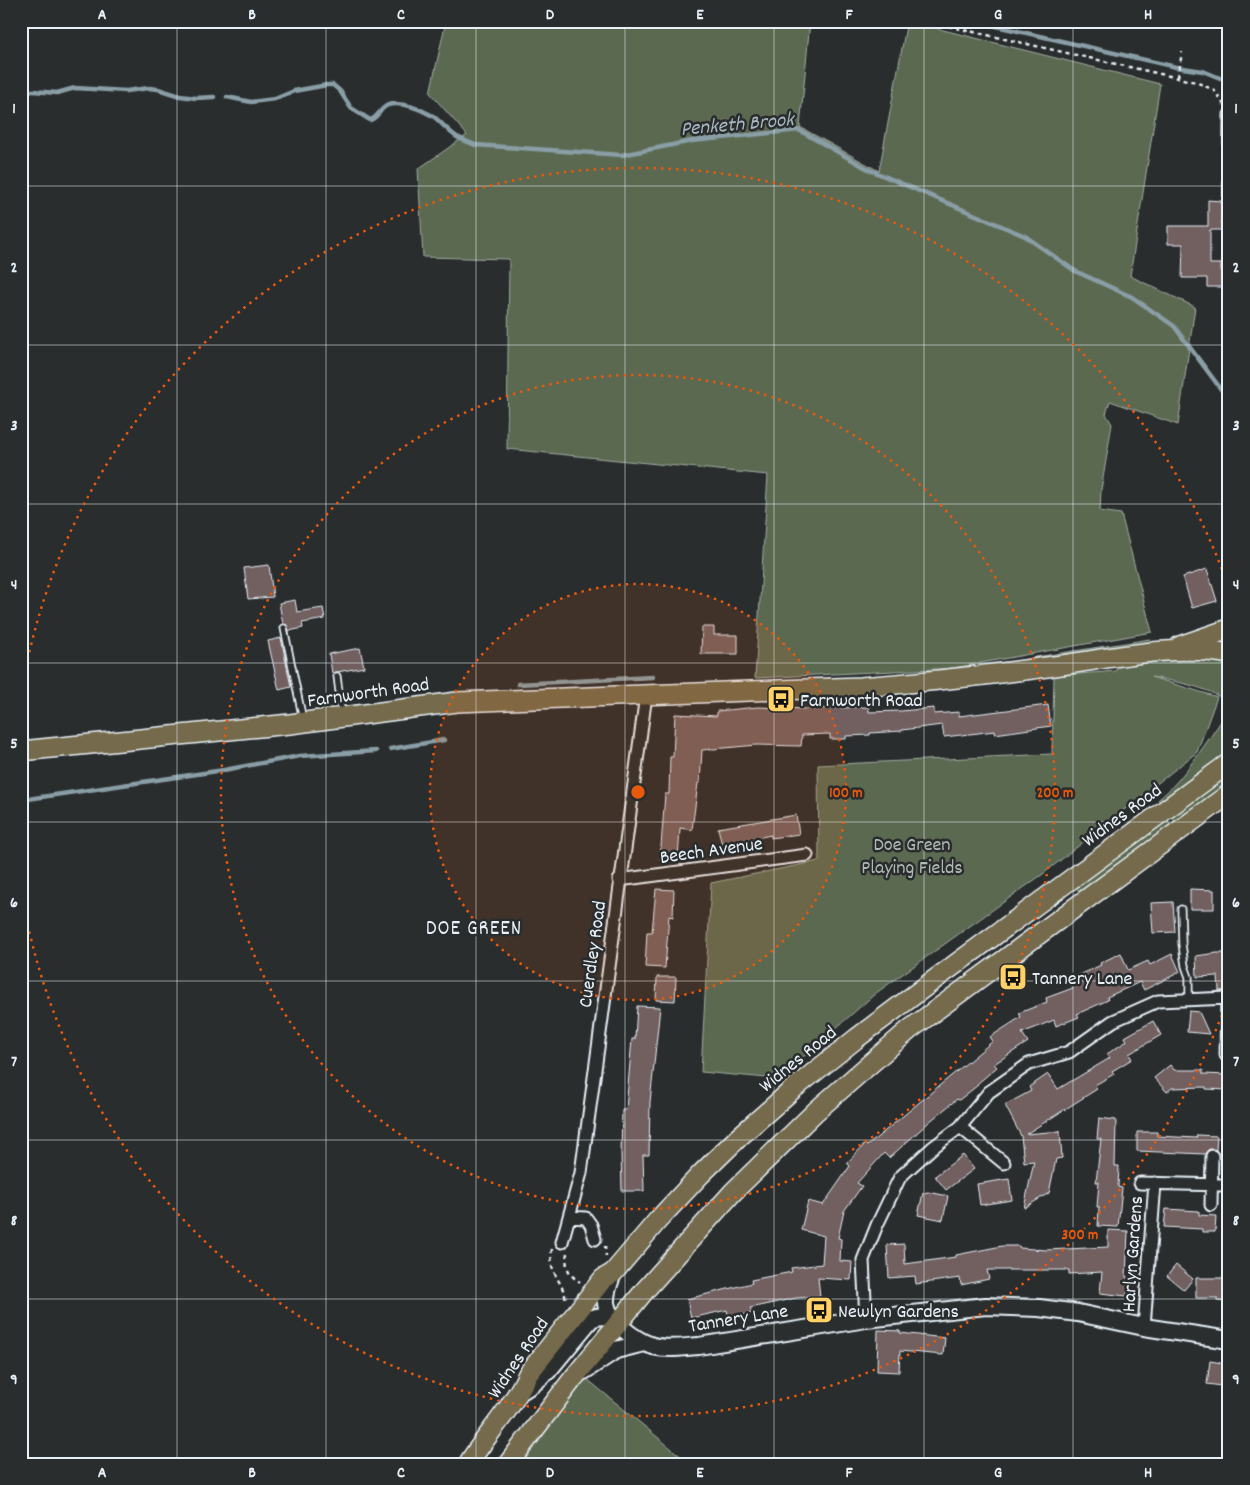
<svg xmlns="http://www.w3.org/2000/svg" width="1250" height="1485" font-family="Dekko,sans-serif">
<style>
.green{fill:#5c6951;stroke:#a2ada4}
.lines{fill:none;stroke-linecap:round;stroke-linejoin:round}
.stream{stroke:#899ea6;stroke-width:4.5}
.building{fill:#725f5f;stroke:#e8f1f8}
.lane-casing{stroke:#e8f1f8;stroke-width:9}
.street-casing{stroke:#e8f1f8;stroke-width:15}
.secondary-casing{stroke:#e8f1f8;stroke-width:20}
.primary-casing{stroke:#e8f1f8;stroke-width:22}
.path{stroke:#e8f1f8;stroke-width:2.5;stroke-dasharray:4 4;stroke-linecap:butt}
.lane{stroke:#2a2d2e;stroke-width:5.5}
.street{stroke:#2a2d2e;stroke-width:11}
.secondary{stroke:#2a2d2e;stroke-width:16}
.primary{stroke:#756b4b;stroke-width:19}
.grid{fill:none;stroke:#e8f1f8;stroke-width:1;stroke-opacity:0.55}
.ring{fill:none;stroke:#e8590c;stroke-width:2.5;stroke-dasharray:2.5 5}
.labels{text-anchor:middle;stroke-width:5;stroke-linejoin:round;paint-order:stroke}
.street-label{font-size:20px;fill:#e8f1f8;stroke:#2a2d2e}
.poi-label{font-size:20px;fill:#e8f1f8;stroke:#2a2d2e;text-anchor:start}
.park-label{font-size:20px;fill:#b0bbb5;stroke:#2a2d2e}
.water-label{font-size:21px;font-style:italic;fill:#a9b9c1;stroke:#2a2d2e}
.neighbourhood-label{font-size:21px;letter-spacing:1px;fill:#e8f1f8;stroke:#2a2d2e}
.centre{fill:#e8590c;stroke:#2a2d2e;stroke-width:2.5}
.ring-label{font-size:15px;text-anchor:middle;font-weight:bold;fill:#e8590c;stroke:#2a2d2e;stroke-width:5;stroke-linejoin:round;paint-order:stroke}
.neatline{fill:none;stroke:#e8f1f8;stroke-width:2}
.grid-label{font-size:16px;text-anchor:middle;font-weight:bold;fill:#e8f1f8}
</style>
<rect width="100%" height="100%" fill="#2a2d2e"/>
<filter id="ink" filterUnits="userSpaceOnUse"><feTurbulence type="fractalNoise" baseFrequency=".02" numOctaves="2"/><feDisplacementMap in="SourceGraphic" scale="10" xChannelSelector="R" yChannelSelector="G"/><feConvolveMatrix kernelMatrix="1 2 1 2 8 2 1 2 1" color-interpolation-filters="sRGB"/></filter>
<g filter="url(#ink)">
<path class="green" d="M446 21H810L800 127 879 171 907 21 1160 84 1130 276 1195 307 1178 425 1110 401 1106 414 1112 424 1101 490 1100 511 1121 514 1152 632 953 668 755 678 768 475 507 449 509 259 423 257 418 169 467 135 430 93Z
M1150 639 1151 644 1031 662V658L1036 657Z
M1198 658 1223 660 1228 702C1206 686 1177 682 1151 677L1217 697 1197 752 1043 874 876 993 778 1079 701 1072 711 883 819 861 818 765 1052 754 1054 676 1116 671V665Z
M1229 710V753L1161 803 1158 800C1186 777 1208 739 1229 710Z
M1229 772V784L1176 823 1170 816Z
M1166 818 1171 826 1080 893 1074 885Z
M581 1374 690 1464H516Z"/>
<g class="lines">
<path class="stream" d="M974 21 1176 67 1203 71 1220 78
M21 90 57 93 75 88 126 91 149 88 158 89 180 96 196 98 214 97
M227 97 251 102 275 99 294 91 327 85H333L340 91 351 108 370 120C378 118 380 108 388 105 401 101 421 109 433 116 441 122 448 131 457 137 462 140 469 142 475 145L622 155 692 141 799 130 870 170 1025 236 1075 271 1132 297 1174 326 1229 400
M518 684 653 677
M390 749 444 740
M21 800 224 770 300 756 376 751"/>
</g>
<path class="building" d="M1208 200 1221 201V230H1210V264H1221V282L1224 287H1207V278H1182L1183 244H1168V226H1208Z
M269 565 273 597 248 599 244 568Z
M1207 569 1217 601 1192 608 1183 577Z
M295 600 297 612 323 608 325 619 302 623 303 628 289 631 287 625 283 624 279 603Z
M702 627H714V635H738V654H701Z
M281 638 291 687 279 690 268 641Z
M360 648 364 667 332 673 329 654Z
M1048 705 1051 726 995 734V731L944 737 942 725 902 730V731L870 733V735L846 736V739H830V734L802 735 801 746 757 745 702 750 700 783H698L692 830 680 828 678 860H660L665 794H669L670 757H673L675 714 717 716V711L758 707 806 709 869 707V712L901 711 934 708V714L959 712V716Z
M796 815 799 834 771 838V835L722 845 718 828Z
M656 889 674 890 673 917 669 916 665 968 645 967 647 932H652Z
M1190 889 1214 890V909H1190Z
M1173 902 1175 932 1153 933 1151 903Z
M1121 953 1128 970 1148 961 1150 965 1172 954 1180 972 1144 990 1140 982 1107 997 1108 1000 1077 1014 1079 1017 1056 1026 1054 1020 1022 1033 1028 1042 994 1064 997 1067 977 1084 978 1085 959 1100 957 1099 929 1122 889 1158 884 1153 857 1183 862 1186 844 1211 838 1238 841 1239 840 1261 852 1262 851 1280 818 1278 820 1296 796 1298 750 1308 752 1313 729 1318 727 1310 691 1318 687 1299 752 1283 751 1280 792 1272 791 1268 822 1264 824 1236 801 1230 808 1201 823 1205 850 1166 847 1163 865 1144 867 1146 993 1041 990 1037 1021 1017 1019 1013 1047 1002 1046 998 1073 988 1069 980 1101 965 1100 963Z
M1217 953H1229V991H1219L1218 976 1197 977 1196 956Z
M657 977H676L675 1001 656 1000Z
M637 1006 660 1007 650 1102 649 1155H643L644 1191H622L621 1154 622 1110H626L632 1039H635Z
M1189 1011 1199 1012 1209 1034 1187 1032Z
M1153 1021 1161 1035 1129 1054 1132 1059 1112 1071 1114 1074 1095 1085 1097 1089 1026 1134 1060 1131 1062 1158 1056 1159 1049 1193 1024 1208 1034 1161 1024 1162 1021 1136 1005 1105 1031 1091 1029 1087 1048 1074 1058 1089 1110 1058 1107 1054 1127 1041 1125 1037Z
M1170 1065 1174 1070H1203V1074L1229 1075V1090L1206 1089V1087L1172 1088 1167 1092 1154 1078Z
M1099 1118 1116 1120 1115 1166H1119L1118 1187 1122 1188 1118 1227 1098 1226 1099 1207H1097L1099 1182H1096L1101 1139H1097Z
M1137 1132H1157V1136L1196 1138 1197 1135 1217 1136 1216 1150 1209 1149 1205 1154 1137 1151Z
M963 1155 974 1169 946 1190 935 1176Z
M1009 1179 1012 1200 980 1205 977 1184Z
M928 1192 948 1196 943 1220 918 1215 923 1193Z
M1166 1209 1199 1211V1215L1216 1216 1215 1232H1202V1229L1164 1227Z
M1108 1230 1128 1231 1126 1277 1129 1278 1127 1296 1100 1293 1102 1272 1069 1274V1270H987L989 1279 961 1285 960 1278 916 1284 915 1276 889 1278 887 1245 904 1244 905 1264 956 1257V1255L1002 1246H1019L1020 1248 1046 1250 1108 1247Z
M1176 1265 1193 1279 1184 1290 1167 1276Z
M1196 1278H1229V1302L1217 1301V1298H1196Z
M878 1330 900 1331V1333L945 1338 943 1355 900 1351 899 1372 877 1371Z
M1210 1361 1229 1364V1387L1207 1384Z"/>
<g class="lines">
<defs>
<path id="lane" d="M1227 114 1226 282 1229 283
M284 628 303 720
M337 676 342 715
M1181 909 1182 944 1185 966 1189 977V1000"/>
<path id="street" d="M619 880 807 855
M1226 1055 1227 998
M960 1127 1004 1163
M1140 1183 1223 1185
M1211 1205 1212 1156
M569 1217 586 1218 591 1225 595 1239
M562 1242 581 1173 646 695
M866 1319 863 1260 877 1225 900 1177 932 1148 960 1127 989 1092 1029 1064 1069 1052 1113 1021 1158 1001 1229 998
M1144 1327 1155 1183"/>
<path id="secondary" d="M613 1273C610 1282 605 1292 606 1303 608 1321 636 1341 653 1346 668 1350 684 1347 699 1346L866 1319 986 1306 1039 1308 1078 1313 1144 1327 1229 1340
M584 1371 616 1350 644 1343
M520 1392 534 1383 548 1371 591 1319C604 1314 606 1316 618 1323"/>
<path id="primary" d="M1180 646 1229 629
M21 751 290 724 457 702 860 687C925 682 990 675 1054 666 1108 659 1175 643 1229 654
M468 1464C488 1432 512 1409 528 1374L603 1279 613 1273 658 1220 701 1174 740 1136 792 1090 857 1038 934 980 1229 763
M508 1464 572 1380 646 1289 733 1192 816 1111 909 1030 1229 794"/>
</defs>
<use href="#lane" class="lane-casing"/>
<use href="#street" class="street-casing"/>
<use href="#secondary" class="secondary-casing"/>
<use href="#primary" class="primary-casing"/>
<path class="path" d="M925 21 1196 82 1214 90 1224 105
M1178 77 1182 52
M605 1246 606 1257
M552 1249C548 1275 562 1278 566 1300
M567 1253C565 1266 568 1275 580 1282"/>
<use href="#lane" class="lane"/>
<use href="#street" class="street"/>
<use href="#secondary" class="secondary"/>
<use href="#primary" class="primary"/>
</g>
</g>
<path class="grid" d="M177 21V1464M326 21V1464M476 21V1464M625 21V1464M774 21V1464M924 21V1464M1073 21V1464M21 186H1229M21 345H1229M21 504H1229M21 663H1229M21 822H1229M21 981H1229M21 1140H1229M21 1299H1229"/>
<circle cx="638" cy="792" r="208" fill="#e8590c" fill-opacity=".12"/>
<g class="ring">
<circle cx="638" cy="792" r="208"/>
<circle cx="638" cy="792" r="417"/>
<path d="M1227 1001A625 625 0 0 1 22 895M22 689A625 625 0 0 1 1227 583"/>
</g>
<defs>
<symbol id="bus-square" viewBox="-11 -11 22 22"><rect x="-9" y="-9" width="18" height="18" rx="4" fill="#ffd166" stroke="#2a2d2e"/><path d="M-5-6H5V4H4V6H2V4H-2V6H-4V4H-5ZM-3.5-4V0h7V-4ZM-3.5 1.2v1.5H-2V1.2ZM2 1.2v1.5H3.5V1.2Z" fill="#111"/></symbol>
</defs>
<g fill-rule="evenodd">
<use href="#bus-square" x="765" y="683" width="32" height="32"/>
<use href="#bus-square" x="997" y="961" width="32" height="32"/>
<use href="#bus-square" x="803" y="1294" width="32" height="32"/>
</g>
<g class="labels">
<g class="street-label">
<text transform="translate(368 691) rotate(-8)" y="7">Farnworth Road</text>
<text transform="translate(1121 814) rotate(-36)" y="7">Widnes Road</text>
<text transform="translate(711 849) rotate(-8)" y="7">Beech Avenue</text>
<text transform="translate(591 954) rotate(-82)" y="7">Cuerdley Road</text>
<text transform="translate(797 1058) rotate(-39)" y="7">Widnes Road</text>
<text transform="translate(1131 1254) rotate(-86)" y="7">Harlyn Gardens</text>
<text transform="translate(738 1317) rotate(-9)" y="7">Tannery Lane</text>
<text transform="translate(517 1357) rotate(-56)" y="7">Widnes Road</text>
</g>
<g class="poi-label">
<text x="800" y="706">Farnworth Road</text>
<text x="1032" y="984">Tannery Lane</text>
<text x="838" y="1317">Newlyn Gardens</text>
</g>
<g class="park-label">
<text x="912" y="850">Doe Green<tspan x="912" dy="23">Playing Fields</tspan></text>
</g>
<g class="water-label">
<text transform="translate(737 123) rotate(-5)" y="7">Penketh Brook</text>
</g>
<g class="neighbourhood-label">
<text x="474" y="934">DOE GREEN</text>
</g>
</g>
<circle cx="638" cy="792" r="8" class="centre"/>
<g class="ring-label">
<text x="846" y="797">100 m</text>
<text x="1055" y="797">200 m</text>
<text x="1080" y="1239">300 m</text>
</g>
<rect width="1250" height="1485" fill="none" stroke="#2a2d2e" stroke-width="55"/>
<rect x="28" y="28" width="1194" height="1430" class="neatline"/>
<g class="grid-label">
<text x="102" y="19">A</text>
<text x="252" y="19">B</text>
<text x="401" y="19">C</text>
<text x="550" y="19">D</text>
<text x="700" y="19">E</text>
<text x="849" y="19">F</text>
<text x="998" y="19">G</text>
<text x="1148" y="19">H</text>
<text x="14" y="113">1</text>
<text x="1236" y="113">1</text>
<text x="14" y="272">2</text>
<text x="1236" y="272">2</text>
<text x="14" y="430">3</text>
<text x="1236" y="430">3</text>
<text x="14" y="589">4</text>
<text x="1236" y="589">4</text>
<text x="14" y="748">5</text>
<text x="1236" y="748">5</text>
<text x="14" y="907">6</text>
<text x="1236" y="907">6</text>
<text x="14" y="1066">7</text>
<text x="1236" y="1066">7</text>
<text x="14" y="1225">8</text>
<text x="1236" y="1225">8</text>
<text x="14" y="1384">9</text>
<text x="1236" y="1384">9</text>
<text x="102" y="1477">A</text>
<text x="252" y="1477">B</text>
<text x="401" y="1477">C</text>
<text x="550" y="1477">D</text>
<text x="700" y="1477">E</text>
<text x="849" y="1477">F</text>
<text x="998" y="1477">G</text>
<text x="1148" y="1477">H</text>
</g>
</svg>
